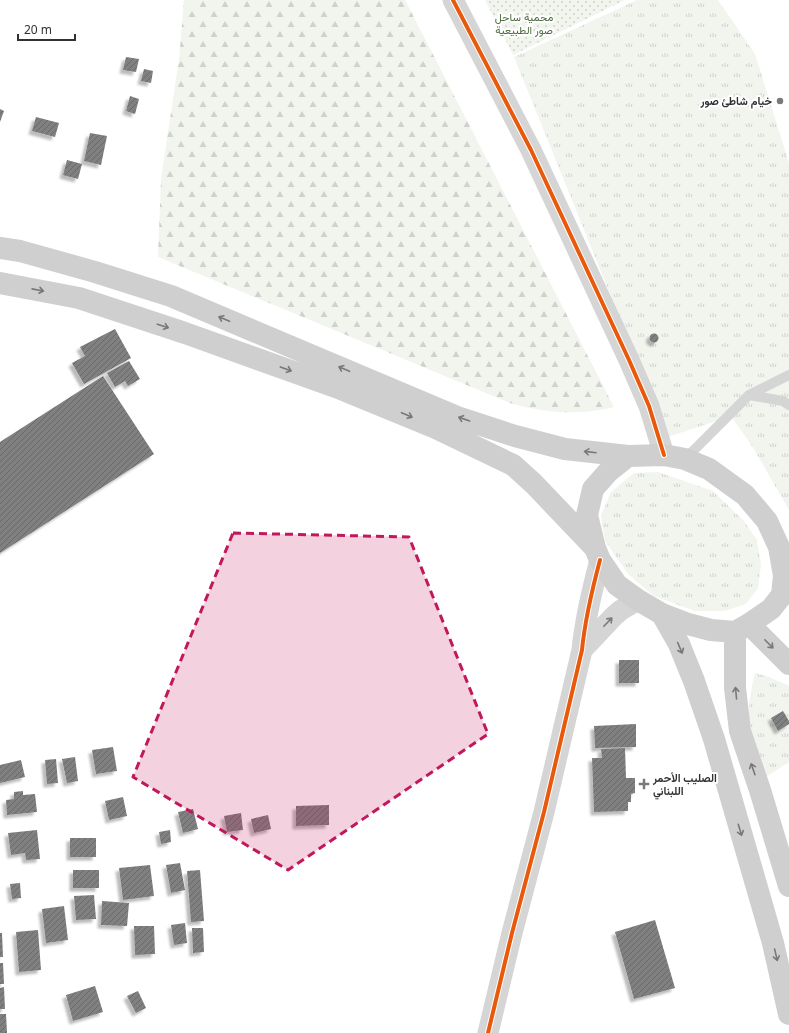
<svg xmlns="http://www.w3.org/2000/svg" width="789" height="1033" font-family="'Noto Sans',Vazirmatn,sans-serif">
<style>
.grass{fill:url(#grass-tufts)}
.forest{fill:url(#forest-firs)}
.park{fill:url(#park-dots)}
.building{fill:url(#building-hatch);filter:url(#shadow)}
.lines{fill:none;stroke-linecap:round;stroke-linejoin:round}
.lane{stroke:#d5d5d5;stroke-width:10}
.street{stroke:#d5d5d5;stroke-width:21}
.secondary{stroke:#cfcfcf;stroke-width:22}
.cycleway-casing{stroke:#fff;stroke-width:6}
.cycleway{stroke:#e8590c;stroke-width:4}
.oneway{stroke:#787878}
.oneway2{stroke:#7b7b7b}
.marked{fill:#c2185b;fill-opacity:0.2;stroke:#c2185b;stroke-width:3;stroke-dasharray:8 5;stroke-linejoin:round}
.poi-dot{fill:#797979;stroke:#fff;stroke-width:1.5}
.labels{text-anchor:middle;stroke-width:4;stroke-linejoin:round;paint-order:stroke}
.park-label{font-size:11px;fill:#4e6c40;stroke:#fff}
.poi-label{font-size:11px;font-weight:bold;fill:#313131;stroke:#fff;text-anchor:end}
</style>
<defs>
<pattern id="grass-tufts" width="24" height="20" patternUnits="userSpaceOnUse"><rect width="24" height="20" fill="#f1f5ee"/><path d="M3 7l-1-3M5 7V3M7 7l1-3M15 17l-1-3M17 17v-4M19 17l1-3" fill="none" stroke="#cfd2cd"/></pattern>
<pattern id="forest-firs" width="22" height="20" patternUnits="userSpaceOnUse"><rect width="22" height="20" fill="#f1f5ee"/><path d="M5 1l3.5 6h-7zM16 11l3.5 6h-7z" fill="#cfd2cd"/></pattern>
<pattern id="park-dots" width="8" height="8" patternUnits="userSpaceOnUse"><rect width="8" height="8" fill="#f1f5ee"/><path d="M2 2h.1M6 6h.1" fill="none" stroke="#cfd2cd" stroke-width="1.8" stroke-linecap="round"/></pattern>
<pattern id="building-hatch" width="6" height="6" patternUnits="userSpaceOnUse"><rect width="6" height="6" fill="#808080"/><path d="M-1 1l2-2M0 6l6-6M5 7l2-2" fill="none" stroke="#696969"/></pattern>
<filter id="shadow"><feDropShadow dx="-3.5" dy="3.5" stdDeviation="1" flood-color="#0004"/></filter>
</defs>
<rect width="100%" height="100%" fill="#fff"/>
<path class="grass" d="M637 0H718L755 54 789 163V510L754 449 731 416 668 437 514 57Z
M658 472 713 491 743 520 757 540 761 565 758 588 746 604 725 611H695L654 596 628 574 605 541 601 515 611 492 634 473Z
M755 673 769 677 789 686V762L766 777C762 764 755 751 751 738 746 717 750 694 755 673Z"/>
<path class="forest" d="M184 0H405L614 407C578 416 545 413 510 403L158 257 161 179 179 59Z"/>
<path class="park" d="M485 0H625L513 55Z"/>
<path class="building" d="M126 57 139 59 136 72 123 70Z
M144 69 153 71 151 83 141 81Z
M130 96 139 99 135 114 126 111Z
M0 109 4 111 0 122Z
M36 117 59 123 55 137 32 131Z
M90 133 107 136 101 165 84 161Z
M67 160 82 164 78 179 63 175Z
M115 329 131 358 84 384 72 363 85 356 80 347Z
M649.5 338a4.5 4.5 0 1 1 9 0a4.5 4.5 0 1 1-9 0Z
M129 361 140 379 128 386 125 381 115 387 107 373Z
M103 376 154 454 0 553V442Z
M619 660H639V683H619Z
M783 711 789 721V724L778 731 771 718Z
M636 724V747L595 748 594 726Z
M113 747 117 771 96 774 92 750Z
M625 748 626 778H635V793L631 794V802H628V811L594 812 592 758H602L601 749Z
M75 757 78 781 67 783 62 759Z
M56 759 58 783 47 784 45 760Z
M21 760 25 777 0 783V765Z
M23 791V795L35 794 37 812 7 815 6 800 14 799V792Z
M123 797 127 816 109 820 105 801Z
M329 805V825L296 826V806Z
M193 809 198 829 183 833 178 812Z
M241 813 243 830 227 832 224 816Z
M268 815 271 829 254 833 251 819Z
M37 830 40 859 26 860 25 853 11 855 8 833Z
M170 830 171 842 161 844 159 832Z
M70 838H96V857H70Z
M180 863 185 890 171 893 166 865Z
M150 865 154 896 123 900 119 868Z
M73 870H99V888H73Z
M200 870 204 921 191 922 187 871Z
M20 883 21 898 12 899 10 884Z
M94 895 96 919 76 920 74 896Z
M102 901 129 903 127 926 101 925Z
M64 906 68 940 46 943 42 909Z
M655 920 675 988 634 999 615 932Z
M185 923 187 943 174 945 171 925Z
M134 926H154L155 954 135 955Z
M192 928H203L204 952 193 953Z
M38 930 41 970 19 972 16 932Z
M0 933H2L3 957H0Z
M0 963H3L4 984H0Z
M95 986 103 1012 73 1021 66 995Z
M4 987 5 1009H0V988Z
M138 991 146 1008 136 1013 127 996Z
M0 1014H6L7 1033H0Z"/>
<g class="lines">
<path class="lane" d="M749 395 783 401 789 405
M685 459 749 395 789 375"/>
<path class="street" d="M453 0 531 150 629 360 649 406 664 455
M582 650 614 616 621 610 638 600
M488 1033 512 933 544 812 582 650C585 619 592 590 600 560"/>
<path class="secondary" d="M0 248 20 251 95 272 171 296 457 417 515 436 565 449 628 456
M0 283 79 298 185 333 341 389 436 428 513 465 534 484 595 548
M664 455 685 459 709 469 745 495 767 521 779 547 784 576 782 595 771 609 749 624 735 632 711 630 688 624 662 614 638 600 617 585 600 560 595 548 587 515 593 489 608 472 628 456Z
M662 614 679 644 694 681 714 739 773 943 789 1014
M749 624 789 664
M735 632V688L740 731 760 790 789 886"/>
<defs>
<path id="cycleway" d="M453 0 531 150 629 360 649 406 664 455
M488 1033 512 933 544 812 582 650C585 619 592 590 600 560"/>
</defs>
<use href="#cycleway" class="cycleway-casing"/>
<use href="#cycleway" class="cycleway"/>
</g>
<defs><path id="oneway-shaft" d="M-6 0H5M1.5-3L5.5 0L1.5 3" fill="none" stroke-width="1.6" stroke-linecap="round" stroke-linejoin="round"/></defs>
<g class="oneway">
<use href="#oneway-shaft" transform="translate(38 290) rotate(11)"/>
<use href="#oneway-shaft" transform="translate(224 319) rotate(-157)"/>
<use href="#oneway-shaft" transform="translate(163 326) rotate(18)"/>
<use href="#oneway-shaft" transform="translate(286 369) rotate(20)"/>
<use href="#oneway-shaft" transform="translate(344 369) rotate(-157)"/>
<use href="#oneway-shaft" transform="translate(407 415) rotate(23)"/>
<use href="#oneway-shaft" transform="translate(464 419) rotate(-161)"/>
<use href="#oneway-shaft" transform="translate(590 452) rotate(-173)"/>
<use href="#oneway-shaft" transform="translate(769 644) rotate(45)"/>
<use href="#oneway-shaft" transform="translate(680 648) rotate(67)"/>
<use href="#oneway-shaft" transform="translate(736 693) rotate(-95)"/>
<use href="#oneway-shaft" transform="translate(753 769) rotate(-109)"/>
<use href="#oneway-shaft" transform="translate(740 830) rotate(73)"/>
<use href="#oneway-shaft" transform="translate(776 955) rotate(77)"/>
</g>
<use class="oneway2" href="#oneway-shaft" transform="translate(608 622) rotate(-46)"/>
<path class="marked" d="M233 533 409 537 488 734 288 870 133 777Z"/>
<g class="poi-dot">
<circle cx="780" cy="101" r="4"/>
<path d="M642 778h4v4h4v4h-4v4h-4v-4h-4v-4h4z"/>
</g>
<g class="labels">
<g class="park-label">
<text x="524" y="21">محمية ساحل<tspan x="524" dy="13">صور الطبيعية</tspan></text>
</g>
<g class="poi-label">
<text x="772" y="105">خيام شاطئ صور</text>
<text x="653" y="782" text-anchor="start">الصليب الأحمر<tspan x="653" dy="13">اللبناني</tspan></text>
</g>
</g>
<path d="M18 34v6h57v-6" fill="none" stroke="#313131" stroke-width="2"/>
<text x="24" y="34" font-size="12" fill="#313131" stroke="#ffffff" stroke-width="3" paint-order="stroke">20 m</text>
</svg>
